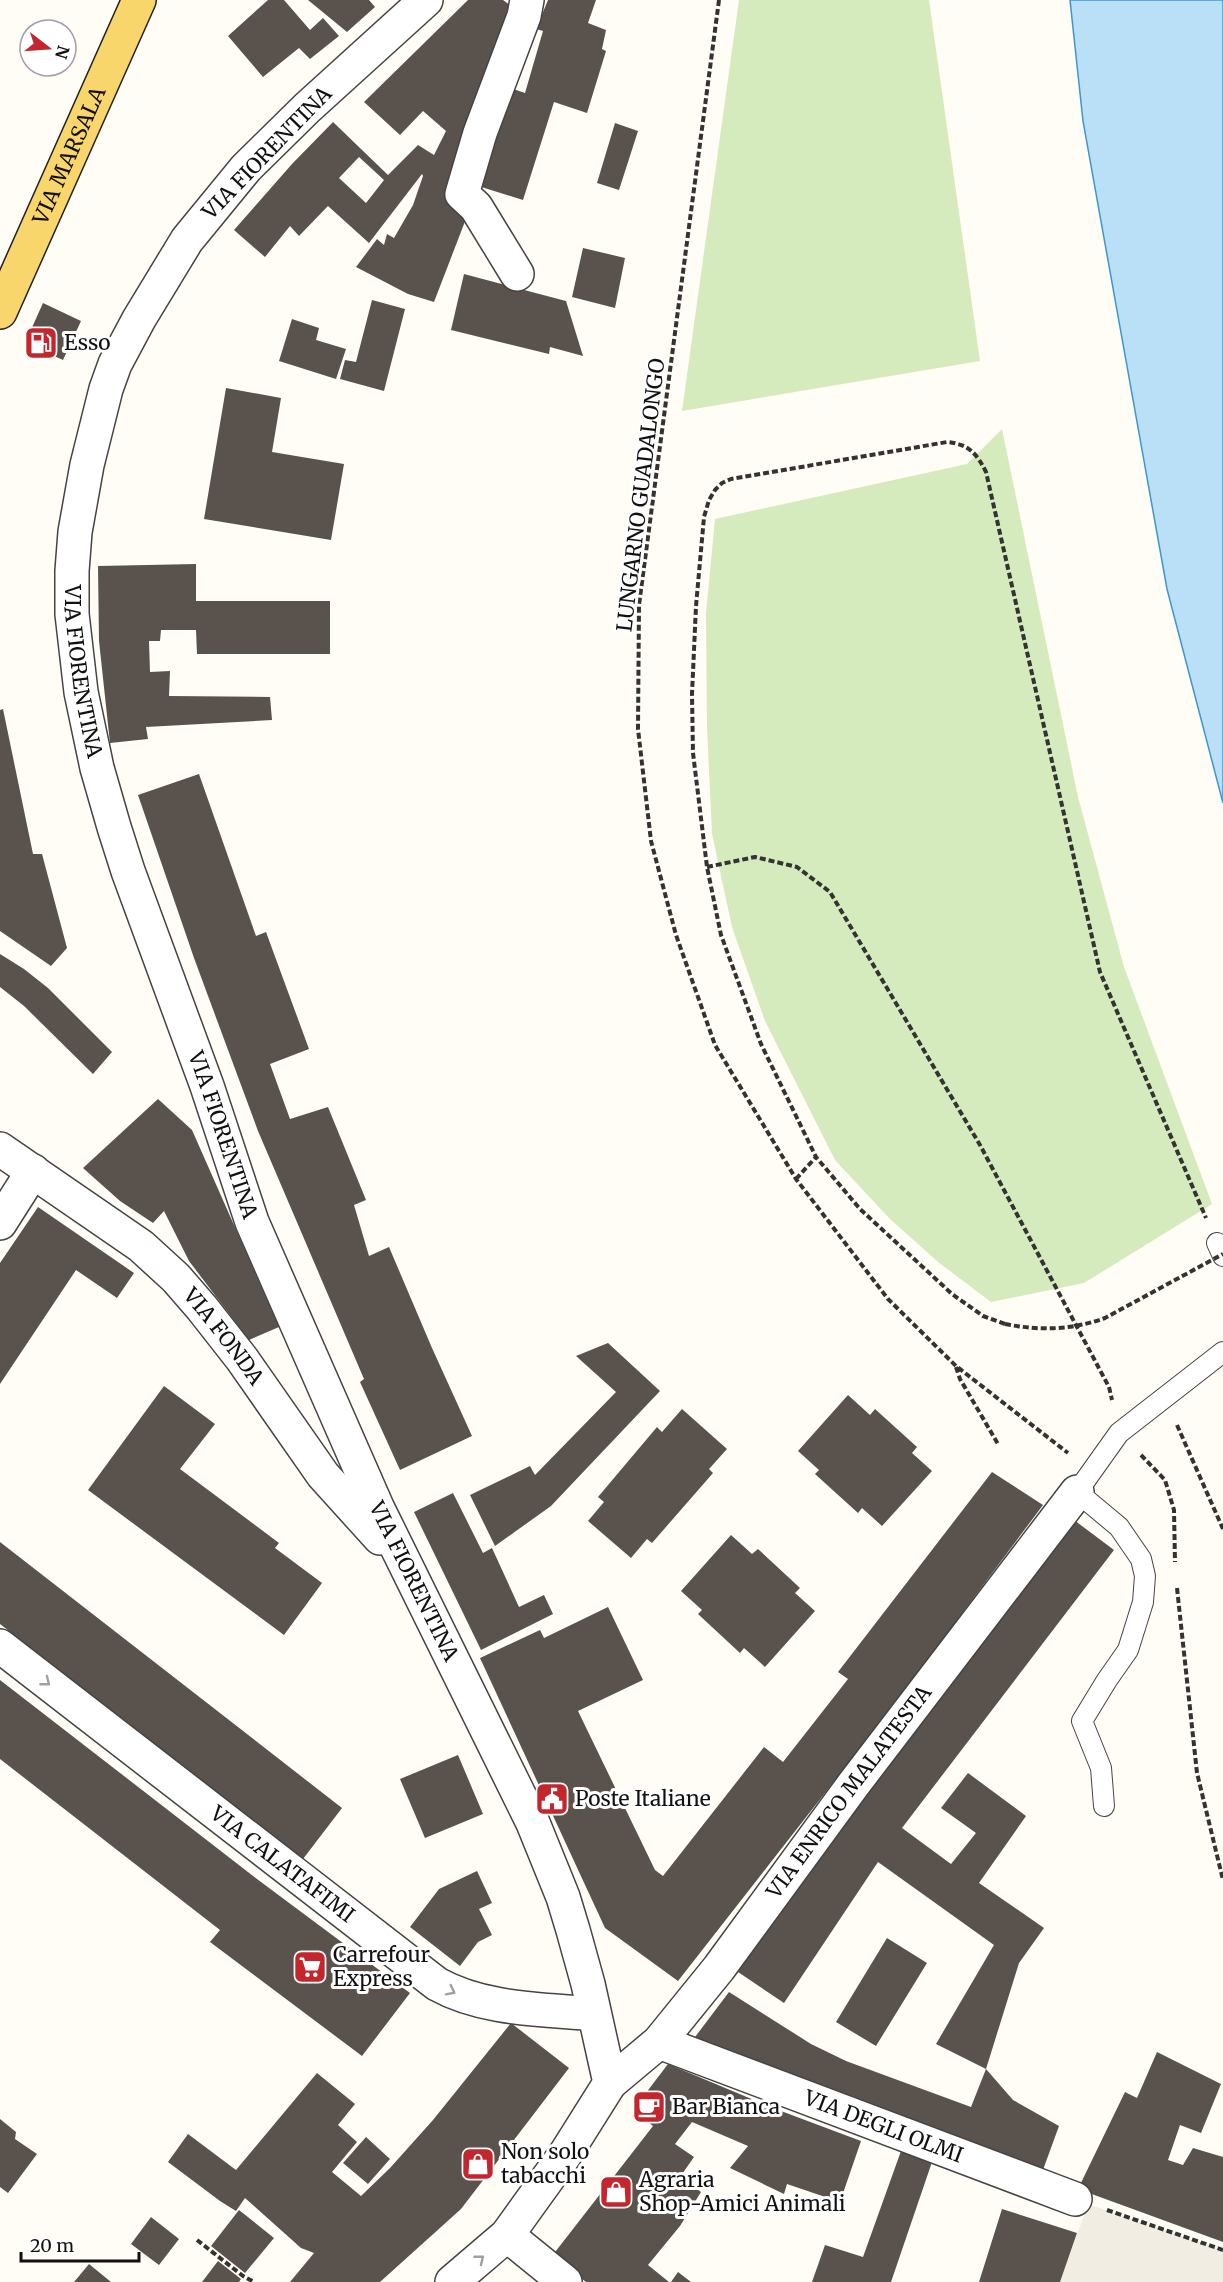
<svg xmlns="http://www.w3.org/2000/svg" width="1223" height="2282" font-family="Merriweather,serif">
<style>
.green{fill:#d5ebbd}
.plaza{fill:#f1ede2}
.water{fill:#b9e0f7;stroke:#3f96cf;stroke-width:1.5}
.building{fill:#5a524d;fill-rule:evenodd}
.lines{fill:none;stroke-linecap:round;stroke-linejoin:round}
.service-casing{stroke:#444;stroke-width:22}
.minor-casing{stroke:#444;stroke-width:36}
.primary-casing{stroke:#222;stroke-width:36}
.path{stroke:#333;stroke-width:4;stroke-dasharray:6 3;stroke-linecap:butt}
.service{stroke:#fff;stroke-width:20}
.minor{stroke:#fff;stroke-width:33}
.primary{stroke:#f9d66b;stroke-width:33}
.path-bridge{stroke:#333;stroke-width:4;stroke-dasharray:6 3;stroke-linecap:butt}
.oneway{stroke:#a0a0a0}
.labels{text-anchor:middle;stroke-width:6;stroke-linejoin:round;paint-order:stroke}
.street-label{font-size:21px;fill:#111;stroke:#fff}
.poi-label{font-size:21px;fill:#111;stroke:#fff;text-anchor:start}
</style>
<rect width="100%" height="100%" fill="#fffdf5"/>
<path class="green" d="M739 0H929L980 361 682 411Z
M1002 429 1078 797 1124 967 1212 1204 1084 1283 991 1302 938 1262 889 1218 835 1160 765 1021 732 927 712 834 707 728 706 613 715 519 967 464Z"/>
<path class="plaza" d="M1088 2204 1223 2250V2282H1060Z"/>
<path class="water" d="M1070 0H1223V803L1167 589 1083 121Z"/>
<path class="building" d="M268 0H284L310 30 323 18 339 36 310 59 299 48 263 77 228 36Z
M308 0H369L375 7 347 32Z
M468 0H503L515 9 469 211 434 302 408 294 356 267 377 239 384 245 387 234 394 238 413 205 423 176 422 174 369 243 328 206 299 236 290 226 265 257 234 230 292 164 333 122 388 175 418 145 434 155 446 131 423 111 400 135 364 102ZM359 157 384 180 366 203 339 178Z
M548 0H596L588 23 606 30 602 49 606 51 587 113 554 102 523 200 475 185 507 87 525 93 543 31 536 29Z
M615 123 638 131 619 190 597 183Z
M583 248 625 258 615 308 572 297Z
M464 274 566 301 583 356 550 347 549 354 451 330Z
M372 300 405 309 384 391 340 379 345 360 356 362Z
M43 303 81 321 63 360 25 343Z
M292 319 319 328 316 340 346 349 336 379 279 361Z
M226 388 281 398 272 452 344 464 331 540 204 519Z
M196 564V601H330V654H197L196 630H161L160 641H149L150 672 170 671 169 696 270 697 272 720 146 727 148 739 110 743 99 641 98 566Z
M3 709 33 854H42L67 948 51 966 0 931V710Z
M199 774 256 936 266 932 309 1049 270 1064 290 1119 328 1107 366 1200 354 1205 369 1256 389 1247 432 1348 472 1436 400 1470 360 1382 364 1379 258 1131 194 958 138 795Z
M0 954 24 969 48 988 112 1052 93 1074 24 1006 0 987Z
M158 1099 192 1130 279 1327 249 1340 189 1261 164 1211 153 1223 120 1201 83 1168Z
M38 1207 134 1273 117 1298 76 1270 0 1384V1263Z
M608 1343 660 1391 551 1506 495 1546 470 1495 530 1466 535 1475 616 1392 576 1356Z
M164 1386 215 1424 180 1469 279 1543 275 1548 322 1583 284 1635 88 1490Z
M848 1395 870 1415 875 1409 917 1447 912 1453 932 1471 882 1526 862 1508 858 1513 815 1474 819 1470 798 1451Z
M682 1409 727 1449 709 1469 713 1473 652 1543 647 1539 631 1558 588 1521 604 1502 598 1497 657 1427 662 1432Z
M992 1472 1043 1505 889 1711 678 1981 605 1928 480 1658 540 1630 544 1638 608 1607 643 1680 578 1711 655 1870 663 1876 764 1747 783 1762 848 1679 838 1672Z
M453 1493 483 1553 492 1548 519 1607 544 1595 553 1614 481 1650 414 1512Z
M1070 1517 1114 1550 902 1828 951 1864 976 1833 941 1808 968 1773 1026 1816 979 1883 1044 1928 1019 1963 986 2069 1013 2100 1059 2126 1040 2178 689 2045 729 1992 811 2044 846 2061 971 2107 986 2069 936 2044 994 1945 878 1862 784 2003 738 1972 818 1853Z
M731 1535 752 1554 758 1549 800 1588 795 1593 815 1611 765 1667 744 1648 740 1653 698 1614 702 1610 681 1591Z
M0 1542 342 1808 303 1859 0 1624Z
M0 1680 257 1879 410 1993 362 2056 210 1942 220 1930 0 1759Z
M458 1755 483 1814 425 1838 400 1779Z
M477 1871 492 1903 479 1909 492 1935 478 1942 460 1966 410 1927 439 1889Z
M887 1938 927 1963 876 2046 836 2022Z
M511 2023 569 2068 461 2209 380 2282H290L314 2253 301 2248 245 2198 236 2211 220 2201 168 2162 188 2134 236 2170 317 2073 355 2104 338 2125 357 2142 332 2172 361 2196 390 2168 433 2120Z
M1157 2052 1221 2084 1201 2133 1180 2125 1168 2160 1183 2165 1193 2148 1223 2157V2242L1078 2189 1125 2092 1137 2098Z
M668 2064 773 2108 861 2141 840 2202 787 2184 784 2194 730 2168 748 2146 692 2122 675 2144 694 2157 680 2177 701 2192 680 2226 648 2265 669 2282H586L552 2256 653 2126 633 2110Z
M0 2119 16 2132 15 2139 37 2154 8 2193 0 2187Z
M366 2137 390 2159 368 2184 343 2163Z
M901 2151 932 2162 891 2282H812L825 2245 863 2257Z
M1002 2209 1077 2233 1060 2282H979Z
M239 2210 274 2238 245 2273 211 2246Z
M151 2217 179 2239 159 2265 131 2244Z
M218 2261 241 2279 239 2282H202Z
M89 2264 111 2282H74Z
M678 2272 691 2282H671Z"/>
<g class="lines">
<defs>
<path id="service" d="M1217 1243 1223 1256
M1104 1806 1101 1768 1082 1721 1107 1680 1128 1650 1143 1602 1145 1576 1141 1559 1119 1527 1077 1492 1119 1433 1223 1352"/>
<g id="minor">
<path id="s1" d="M426 0 307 108 246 168 187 240 139 319 115 364 106 389 87 465 75 532 72 571V614L81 692 97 768 114 827 128 871 207 1086 252 1222 377 1507 533 1823 563 1897 573 1930 588 1984 610 2083 566 2153 507 2235 452 2282"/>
<path d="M517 274 476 207 462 194 480 133 524 16 527 0"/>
<path id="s2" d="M0 1149 141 1246 176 1278 202 1308 242 1359 323 1475 380 1538"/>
<path d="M0 1223 33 1171"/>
<path id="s3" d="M0 1646 437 1984C484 2010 541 2009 594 2014"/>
<path id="s4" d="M659 2042 1075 2199"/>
<path id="s5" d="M610 2083 659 2042 719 1968 853 1785 1077 1492"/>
<path d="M507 2235 565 2282"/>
</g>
<g id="primary">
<path id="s6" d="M0 312 139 0"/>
</g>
</defs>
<use href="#service" class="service-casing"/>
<use href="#minor" class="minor-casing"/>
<use href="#primary" class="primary-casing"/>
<path class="path" d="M719 0 639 605 638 729 651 841 676 935 715 1045 796 1179 888 1299 956 1366 1068 1453
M707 867 755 857 797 867 830 892 980 1145 1109 1387 1112 1400
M796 1179 816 1157
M1005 1324 983 1316 952 1294 860 1209 816 1157 761 1044 721 935 707 867 693 753 692 694 696 606 704 517 709 500 715 490 722 483 731 479 947 442C969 444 977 454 986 472L1100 972 1206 1218
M956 1367 960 1379 998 1444
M1177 1425 1223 1529
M1141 1455 1165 1480 1174 1510 1175 1562
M1177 1588 1197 1773 1223 1880
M1107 2210 1223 2250
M197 2240 243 2276 254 2282"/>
<use href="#service" class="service"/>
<use href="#minor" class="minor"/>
<use href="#primary" class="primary"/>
<path class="path-bridge" d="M1005 1324C1040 1331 1072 1330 1105 1318L1223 1254"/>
</g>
<defs><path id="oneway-chevron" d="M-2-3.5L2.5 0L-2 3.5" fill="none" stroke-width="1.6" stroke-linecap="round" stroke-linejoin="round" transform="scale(1.5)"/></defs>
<g class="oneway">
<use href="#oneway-chevron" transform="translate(46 1682) rotate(38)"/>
<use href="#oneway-chevron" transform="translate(451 1991) rotate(27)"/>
<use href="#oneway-chevron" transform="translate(480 2259) rotate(-39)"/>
</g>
<defs>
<symbol id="fuel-square" viewBox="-11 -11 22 22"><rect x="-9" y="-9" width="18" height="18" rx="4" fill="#c4262e" stroke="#fff"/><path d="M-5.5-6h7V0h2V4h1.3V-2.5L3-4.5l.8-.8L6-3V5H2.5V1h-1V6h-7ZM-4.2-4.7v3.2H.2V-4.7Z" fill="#fff"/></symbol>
<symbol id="civic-square" viewBox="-11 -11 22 22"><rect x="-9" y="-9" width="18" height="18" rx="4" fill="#c4262e" stroke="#fff"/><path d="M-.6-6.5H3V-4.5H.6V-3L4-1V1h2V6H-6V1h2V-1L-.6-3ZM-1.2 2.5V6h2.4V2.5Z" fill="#fff"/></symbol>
<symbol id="supermarket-square" viewBox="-11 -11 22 22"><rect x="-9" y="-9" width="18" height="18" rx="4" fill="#c4262e" stroke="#fff"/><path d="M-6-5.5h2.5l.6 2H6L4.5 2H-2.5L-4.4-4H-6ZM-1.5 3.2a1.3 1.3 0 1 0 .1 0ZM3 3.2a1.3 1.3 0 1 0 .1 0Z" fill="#fff"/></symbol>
<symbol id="cafe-square" viewBox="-11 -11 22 22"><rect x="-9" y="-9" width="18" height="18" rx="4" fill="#c4262e" stroke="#fff"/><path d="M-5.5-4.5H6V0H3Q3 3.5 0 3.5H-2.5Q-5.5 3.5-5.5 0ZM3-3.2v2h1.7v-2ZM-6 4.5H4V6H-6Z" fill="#fff"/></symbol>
<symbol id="shop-square" viewBox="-11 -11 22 22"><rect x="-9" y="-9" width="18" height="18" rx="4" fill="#c4262e" stroke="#fff"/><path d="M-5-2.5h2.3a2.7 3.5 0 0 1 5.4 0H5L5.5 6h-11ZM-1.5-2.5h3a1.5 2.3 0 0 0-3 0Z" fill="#fff"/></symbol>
</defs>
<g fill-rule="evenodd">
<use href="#fuel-square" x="22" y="324" width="38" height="38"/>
<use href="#civic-square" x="533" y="1780" width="38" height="38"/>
<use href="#supermarket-square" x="291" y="1948" width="38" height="38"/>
<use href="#cafe-square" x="630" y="2088" width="38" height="38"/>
<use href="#shop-square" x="459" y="2145" width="38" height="38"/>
<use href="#shop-square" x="597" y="2173" width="38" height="38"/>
</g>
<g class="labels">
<g class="street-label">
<text transform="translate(267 153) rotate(-46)" y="7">VIA FIORENTINA</text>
<text dy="7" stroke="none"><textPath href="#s6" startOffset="171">VIA MARSALA</textPath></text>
<text transform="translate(641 495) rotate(-83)" y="7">LUNGARNO GUADALONGO</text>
<text dy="7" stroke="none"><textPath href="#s1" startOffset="796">VIA FIORENTINA</textPath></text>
<text dy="7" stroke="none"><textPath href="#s1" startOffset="1282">VIA FIORENTINA</textPath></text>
<text dy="7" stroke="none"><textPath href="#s2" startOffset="294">VIA FONDA</textPath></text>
<text dy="7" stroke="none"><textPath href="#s1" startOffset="1768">VIA FIORENTINA</textPath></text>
<text dy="7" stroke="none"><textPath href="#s5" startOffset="378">VIA ENRICO MALATESTA</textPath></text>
<text dy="7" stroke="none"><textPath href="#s3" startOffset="357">VIA CALATAFIMI</textPath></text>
<text dy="7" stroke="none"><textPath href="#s4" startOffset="240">VIA DEGLI OLMI</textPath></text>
</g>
<g class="poi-label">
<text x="64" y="350">Esso</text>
<text x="575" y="1806">Poste Italiane</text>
<text x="333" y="1962">Carrefour<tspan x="333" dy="24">Express</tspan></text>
<text x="672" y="2114">Bar Bianca</text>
<text x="501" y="2159">Non solo<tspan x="501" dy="24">tabacchi</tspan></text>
<text x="639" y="2187">Agraria<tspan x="639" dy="24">Shop-Amici Animali</tspan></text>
</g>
</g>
<g transform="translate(48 48) rotate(107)"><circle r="28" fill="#ffffff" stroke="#a0a0a0" stroke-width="1.5"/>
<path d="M0-4.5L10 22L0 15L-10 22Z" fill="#c4262e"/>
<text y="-9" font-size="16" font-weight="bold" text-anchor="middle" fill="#111111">N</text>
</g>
<path d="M21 2252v9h118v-9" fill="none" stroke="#111111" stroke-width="3"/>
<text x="30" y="2252" font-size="18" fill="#111111" stroke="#ffffff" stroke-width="4.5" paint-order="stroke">20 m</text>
</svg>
